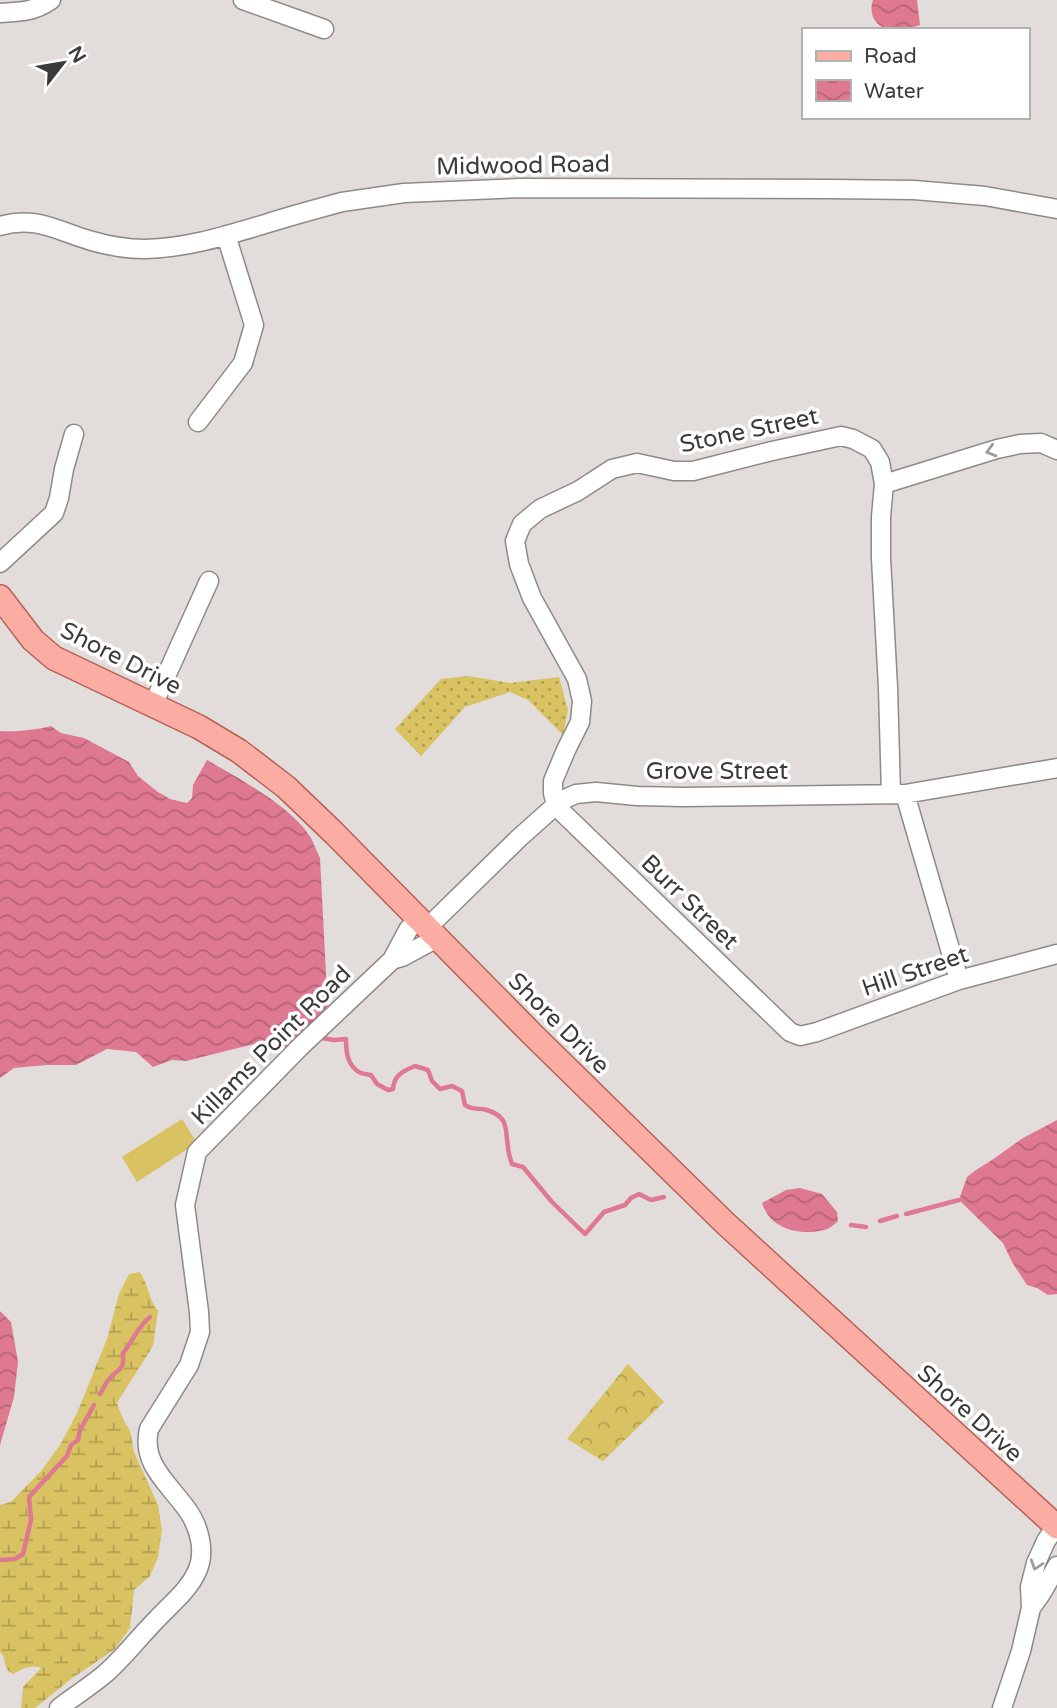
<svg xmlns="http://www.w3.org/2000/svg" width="1057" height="1708" font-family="'Varela Round',sans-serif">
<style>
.grass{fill:url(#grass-dots)}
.wetland{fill:url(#wetland-marsh)}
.park{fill:url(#park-crowns)}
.garden{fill:#d8c261}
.water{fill:url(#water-waves)}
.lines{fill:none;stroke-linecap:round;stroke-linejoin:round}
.stream{stroke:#df7991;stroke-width:4.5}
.minor-casing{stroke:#8e8a88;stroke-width:21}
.major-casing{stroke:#b76157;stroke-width:26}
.minor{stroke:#fff;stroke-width:18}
.major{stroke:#fbada4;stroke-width:23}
.oneway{stroke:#9e9d9c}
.labels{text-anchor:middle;stroke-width:7;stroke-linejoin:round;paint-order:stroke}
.street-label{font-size:24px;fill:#3d3b3a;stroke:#fff}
</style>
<defs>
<pattern id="grass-dots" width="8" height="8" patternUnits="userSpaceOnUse" patternTransform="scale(1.75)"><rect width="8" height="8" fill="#d8c261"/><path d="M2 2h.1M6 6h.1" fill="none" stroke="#b09f51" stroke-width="1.8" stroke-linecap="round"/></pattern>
<pattern id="wetland-marsh" width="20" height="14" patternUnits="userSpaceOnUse" patternTransform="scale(1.75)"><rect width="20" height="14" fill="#d8c261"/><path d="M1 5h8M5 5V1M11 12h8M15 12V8" fill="none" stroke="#b09f51"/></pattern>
<pattern id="park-crowns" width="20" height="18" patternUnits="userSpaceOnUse" patternTransform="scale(1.75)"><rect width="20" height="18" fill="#d8c261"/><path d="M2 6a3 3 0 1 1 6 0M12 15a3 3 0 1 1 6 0" fill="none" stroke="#b09f51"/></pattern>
<pattern id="water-waves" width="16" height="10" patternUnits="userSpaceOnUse" patternTransform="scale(1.75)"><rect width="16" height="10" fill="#df7991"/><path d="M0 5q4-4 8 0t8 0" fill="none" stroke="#b66477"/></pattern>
</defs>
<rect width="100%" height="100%" fill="#e2dddb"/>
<path class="grass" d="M468 676 510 683 559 677 568 710 563 735 528 700 510 692 465 707 421 756 395 729 441 679Z"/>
<path class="wetland" d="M140 1272C149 1286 148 1298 158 1311L153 1346 117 1403 123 1419 130 1431 134 1452 158 1505 162 1530 158 1557 150 1576 134 1590 130 1628 115 1649 71 1679 35 1708H21L23 1687 41 1668C31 1664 22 1669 13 1674L7 1670 3 1655 0 1652V1505L11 1502 42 1470 60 1445 77 1413 107 1339 119 1294 129 1274Z"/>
<path class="park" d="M628 1364 664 1402 603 1461 567 1439Z"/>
<path class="garden" d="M182 1119 197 1143 137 1182 122 1157Z"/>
<path class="water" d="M873 0H917L920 25C905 31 880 34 873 17 871 10 871 6 873 0Z
M51 726 61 733 84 738 129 762 138 776 158 792 170 799 187 803 192 798 193 785 207 760C238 778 293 807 311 838 314 844 317 852 320 858L328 1013 289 1050 274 1039 186 1061 172 1060 153 1067 136 1052 107 1049 76 1065H47L14 1068 0 1078V731C14 732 37 730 51 726Z
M1057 1120V1294L1048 1295 1037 1288 1027 1285 1012 1262 1003 1243 959 1200 967 1177 976 1170 992 1160 1023 1138Z
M800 1188 822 1194 837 1212 838 1221C834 1225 829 1229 824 1230 799 1236 770 1229 762 1203L786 1190Z
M0 1311 11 1322 18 1362 14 1397 0 1445Z"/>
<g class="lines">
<path class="stream" d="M322 1038 334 1040 346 1039C346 1051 347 1065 359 1072 362 1074 367 1074 371 1075L377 1084 388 1090 393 1089C394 1075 403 1071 415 1066L428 1070 432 1081 440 1089 452 1086 462 1091 465 1105C473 1111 478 1107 487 1110 509 1117 505 1128 508 1147 508 1152 510 1158 512 1164L523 1167 552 1202 585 1234 604 1212 625 1205 631 1198 639 1194 651 1200 664 1197
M906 1214 959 1200
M880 1221 897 1216
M851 1225 866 1227
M100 1394C103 1389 106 1382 110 1378 120 1366 124 1373 123 1353 133 1341 138 1326 150 1317
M0 1560 15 1559 23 1554 31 1520 29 1497 67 1456 71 1445 78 1440 80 1430 94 1405"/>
<defs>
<path id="minor" d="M243 0 324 29
M0 13C20 12 34 12 51 0
M0 226C36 215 59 232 92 241 109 246 128 249 145 249 187 248 225 236 265 224 290 216 316 209 342 202L404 193 520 188 830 189 914 190 985 196 1057 209
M198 422 243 363 254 325 226 235
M884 484 997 449 1020 444 1041 443 1057 450
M0 563 54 513 59 498 64 469 74 434
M153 705 209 581
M891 794 888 688 881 558V517L884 484 880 462 872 449 853 439 841 436 772 451 693 471H674L637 463 612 469 578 491 540 509 522 524 515 541 519 564 532 598 577 679 582 701 580 722 566 750 553 781V793L556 805 564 814 790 1032 800 1036 817 1032 959 980 1057 954
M905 794 959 980
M427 928 519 838 556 805 567 798 576 794 596 792 637 796 683 797 905 794 1057 768
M392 960 402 957 437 938
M1031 1608 1041 1594 1057 1566
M59 1708C74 1696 91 1686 106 1673 125 1656 140 1636 158 1618 173 1602 190 1589 198 1569 206 1549 198 1524 186 1508 167 1482 141 1463 149 1429L189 1365 200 1332 199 1312 185 1205 197 1152 301 1046 392 960 408 930 418 918
M1002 1708 1021 1651 1031 1608 1030 1587 1036 1563 1046 1541 1056 1526"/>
<path id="major" d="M0 597 33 640 54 658 199 727 239 751 286 787 334 833 533 1035 725 1223 1057 1527"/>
</defs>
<use href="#minor" class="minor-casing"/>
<use href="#major" class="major-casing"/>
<use href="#minor" class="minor"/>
<use href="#major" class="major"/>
</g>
<defs><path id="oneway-chevron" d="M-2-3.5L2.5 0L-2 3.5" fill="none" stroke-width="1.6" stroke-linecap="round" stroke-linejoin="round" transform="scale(1.75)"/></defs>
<g class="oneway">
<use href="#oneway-chevron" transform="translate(991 451) rotate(164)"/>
<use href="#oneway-chevron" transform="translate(1036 1565) rotate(108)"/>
</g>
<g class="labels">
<g class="street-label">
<text transform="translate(523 165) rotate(-1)" y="8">Midwood Road</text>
<text transform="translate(749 430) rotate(-12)" y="8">Stone Street</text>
<text transform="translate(121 658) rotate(27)" y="8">Shore Drive</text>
<text x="717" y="779">Grove Street</text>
<text transform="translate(690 902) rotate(44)" y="8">Burr Street</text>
<text transform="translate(915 971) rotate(-19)" y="8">Hill Street</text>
<text transform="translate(559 1023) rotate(45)" y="8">Shore Drive</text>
<text transform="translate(271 1045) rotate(-45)" y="8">Killams Point Road</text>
<text transform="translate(970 1413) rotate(42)" y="8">Shore Drive</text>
</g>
</g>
<rect x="802" y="28" width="228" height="91" fill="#ffffff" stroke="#b1b1b0" stroke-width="2"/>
<rect x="816" y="51" width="35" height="10" fill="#fbada4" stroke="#b1b1b0" stroke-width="2"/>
<text x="864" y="63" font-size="21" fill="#3d3b3a">Road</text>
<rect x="816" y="80" width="35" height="21" fill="url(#water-waves)" stroke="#b1b1b0" stroke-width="2"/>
<text x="864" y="98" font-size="21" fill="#3d3b3a">Water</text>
<g transform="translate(63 63) rotate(59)" stroke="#ffffff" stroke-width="5" paint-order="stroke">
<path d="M0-5L12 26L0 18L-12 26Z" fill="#3d3b3a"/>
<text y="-10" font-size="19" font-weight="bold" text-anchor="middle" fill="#3d3b3a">N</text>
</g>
</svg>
